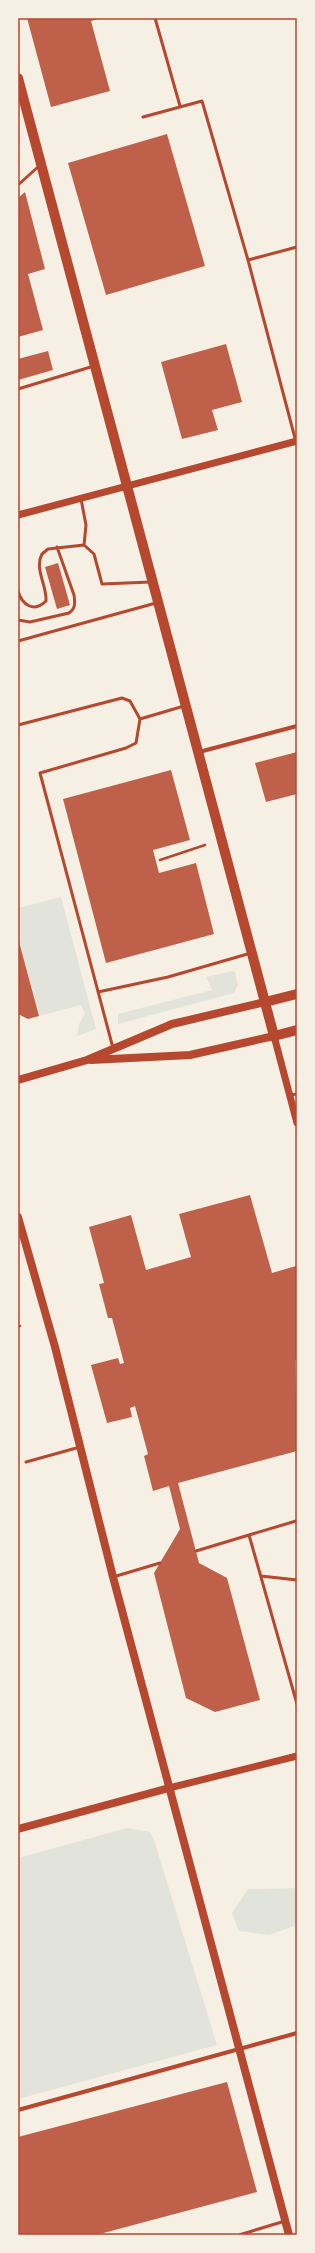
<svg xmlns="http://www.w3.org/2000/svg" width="315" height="2253" font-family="'Noto Sans',sans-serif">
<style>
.green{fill:#e2e4dc}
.building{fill:#bf614a}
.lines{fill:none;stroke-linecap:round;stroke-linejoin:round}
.path{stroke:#b5482f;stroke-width:2.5}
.service{stroke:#b5482f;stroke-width:3}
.minor{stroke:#b5482f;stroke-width:4}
.tertiary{stroke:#b5482f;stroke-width:7}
.secondary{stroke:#b5482f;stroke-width:8}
.primary{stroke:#b5482f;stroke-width:10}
.neatline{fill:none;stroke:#b5482f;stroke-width:1.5}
</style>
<rect width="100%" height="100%" fill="#f6efe4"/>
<path class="green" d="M61 897 96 1029 77 1036 79 1024 85 1014 81 1005 39 1016 18 937V908Z
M232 971 235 972 238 985 234 993 118 1024V1014L212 990 206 977Z
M127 1828 150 1832 155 1843 217 2045 18 2099V1858Z
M297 1888V1925L269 1935 239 1931 232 1913 248 1889Z"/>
<path class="building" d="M27 18H101L91 21 110 91 51 107Z
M167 134 205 266 106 295 68 163Z
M25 192 45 269 28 274 43 330 18 337V198Z
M226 344 242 402 212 410 218 430 182 439 161 362Z
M48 351 53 370 18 380V359Z
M58 563 70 605 57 609 45 567Z
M297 752V794L266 802 255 763Z
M171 770 190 840 153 850 159 873 196 863 214 934 106 963 63 799Z
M18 938 39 1016 28 1019 18 1014Z
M250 1195 272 1273 296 1266 297 1268V1359L295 1360 297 1451 178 1483 199 1563 227 1578 260 1700 215 1712 186 1698 154 1573 180 1529 169 1486 153 1491 144 1456 148 1454 135 1406 130 1408 132 1417 107 1423 91 1365 118 1358 120 1364 124 1363 112 1318H108L99 1284 104 1283 89 1227 131 1215 146 1270 191 1257 179 1214Z
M227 2082 257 2192 96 2235H18V2137Z"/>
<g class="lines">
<path class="path" d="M160 860 205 845
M18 1327 20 1326"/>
<path class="service" d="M155 18 180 106
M143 117 202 101 248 260
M18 185 39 166
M18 389 94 366
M296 442 248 260 297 247
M81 499 86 525 84 545
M18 591C22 605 34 613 46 601 47 585 34 569 42 554L48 549 84 545 94 554 102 584 151 582
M18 620 30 622 69 613C76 608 75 602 74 595L57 547
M18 641 156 603
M18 725 122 698 130 701 140 719
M98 992 168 977 251 953
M113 1048 40 773 126 748 136 743 140 719 184 706
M290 1095 297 1094
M26 1462 80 1447
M296 1521 249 1535 297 1704
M196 1551 249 1535
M261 1576 297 1580
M113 1577 160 1563
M239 2235 285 2221"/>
<path class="minor" d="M199 752 297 726
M18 2110 297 2033"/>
<path class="tertiary" d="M18 515 297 441
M274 1036 297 1123
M169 1788 297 1756"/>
<path class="secondary" d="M91 1060 190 1055 274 1036
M18 1080 87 1060 172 1024 265 1002
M18 1217 55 1347 113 1577 289 2235
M18 1829 169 1788"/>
<path class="primary" d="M18 78 274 1036 297 1030
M265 1002 297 994"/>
</g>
<rect width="315" height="2253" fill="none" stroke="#f6efe4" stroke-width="38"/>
<rect x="19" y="19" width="277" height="2215" class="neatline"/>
</svg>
